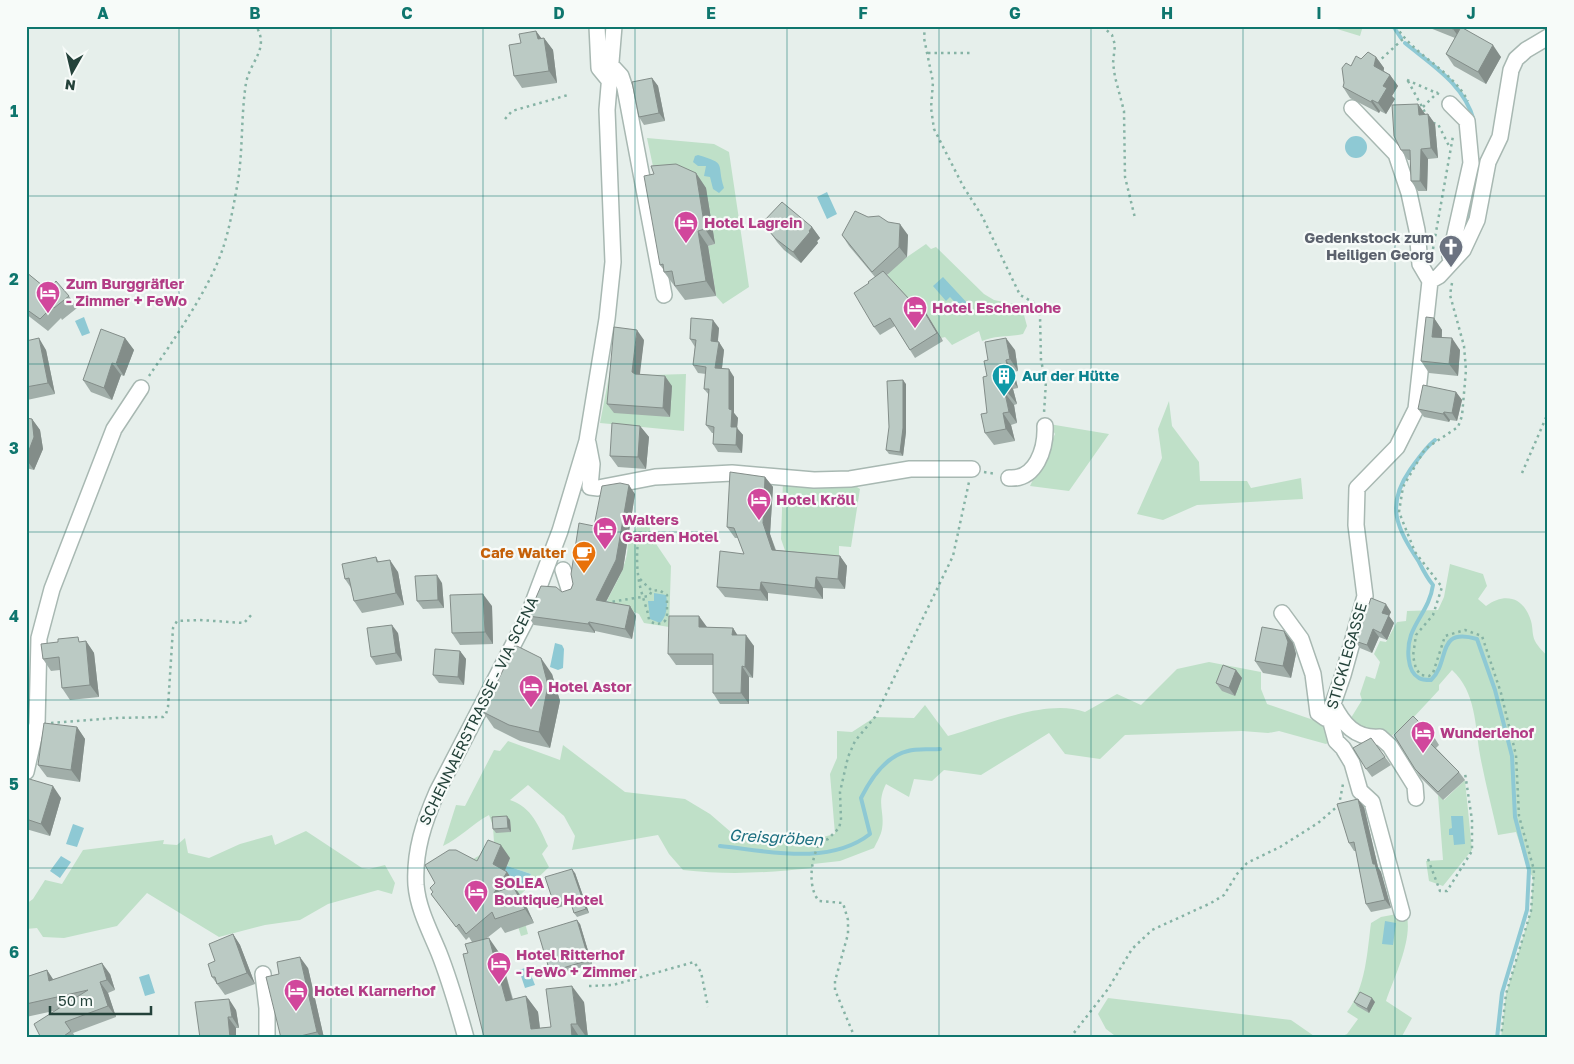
<svg xmlns="http://www.w3.org/2000/svg" width="1574" height="1064" font-family="'Golos Text',sans-serif">
<style>
.green{fill:#bfe0c8}
.water{fill:#8ec9d4}
.lines{fill:none;stroke-linecap:round;stroke-linejoin:round}
.stream{stroke:#8ec9d4;stroke-width:4}
.minor-casing{stroke:#a8b8b2;stroke-width:18}
.path{stroke:#86b3a5;stroke-width:2.5;stroke-dasharray:2.5 4;stroke-linecap:butt}
.minor{stroke:#fff;stroke-width:15}
.wall{fill:#a1aea9}
.shaded-wall{fill:#838d89}
.building{fill:#bbcac4;stroke:#838d89}
.grid{fill:none;stroke:#0f766e;stroke-width:1;stroke-opacity:0.55}
.labels{text-anchor:middle;stroke-width:4.5;stroke-linejoin:round;paint-order:stroke}
.hotel-label{font-size:15px;font-weight:bold;fill:#b23c85;stroke:#f7fbf9;text-anchor:start}
.worship-label{font-size:15px;font-weight:bold;fill:#5b616d;stroke:#f7fbf9;text-anchor:end}
.culture-label{font-size:15px;font-weight:bold;fill:#0d838f;stroke:#f7fbf9;text-anchor:start}
.food-label{font-size:15px;font-weight:bold;fill:#c56008;stroke:#f7fbf9;text-anchor:end}
.street-label{font-size:15px;fill:#24423a;stroke:#f7fbf9}
.water-label{font-size:16px;font-style:italic;fill:#1c6f80;stroke:#f7fbf9}
.neatline{fill:none;stroke:#0f766e;stroke-width:2}
.grid-label{font-size:16px;text-anchor:middle;font-weight:bold;fill:#0f766e}
</style>
<rect width="100%" height="100%" fill="#e6efeb"/>
<path class="green" d="M1336 26H1363L1360 36 1337 29Z
M647 138 714 144 729 152 749 287 723 304 716 296 708 246 715 244 658 190Z
M926 244 931 249 936 247 984 294 994 300 1014 304 1024 315 1027 326 1023 334C1009 337 995 335 982 341L979 331 952 345 945 337 941 338 922 306 916 308 888 279V270Z
M610 371 652 375 686 374 684 431 600 423Z
M1169 401 1172 426 1199 462 1200 481H1247L1251 488 1301 478 1303 499 1197 505 1163 520 1137 514 1162 458 1158 429Z
M1049 424 1109 434 1069 491 1030 486 1055 434Z
M783 481 854 485 860 489 851 547 839 546V566L789 562 781 539Z
M650 514V535L671 566 669 627 644 623 639 614 607 601C616 582 631 560 627 538Z
M1450 564 1483 574 1487 586 1478 599 1486 606C1505 592 1524 597 1531 621 1533 628 1532 635 1535 641 1538 647 1544 652 1548 657V1038H1501L1506 994 1531 911 1533 877 1529 872 1516 832 1498 835C1492 808 1485 782 1480 755 1475 725 1476 692 1452 670L1439 685V690L1412 719 1389 738 1346 726 1362 700 1360 694 1366 676 1375 679 1380 662 1374 654 1380 641 1386 642 1397 622 1406 621 1407 611 1438 610 1444 597Z
M1209 662 1261 672V689L1267 704 1325 724 1331 741 1326 744 1279 731 1268 733 1242 731 1125 735 1100 759 1065 754 1049 733 981 775 944 770 932 781 914 779 909 797 886 784C876 804 885 811 882 829 881 835 877 842 874 848L840 861 813 864 812 868C768 873 727 875 683 870L669 854 658 835 572 850 575 836 564 816 528 785 510 800C532 807 539 827 548 846L542 854 549 867 518 897 528 934 521 936 509 898 516 885 522 889 531 874 507 866 510 858 489 871 465 864 485 852 494 843 493 826 489 815C472 824 460 838 443 846L456 805 465 806 494 750 500 751 508 741 560 760 563 745 625 792 685 799 710 814 732 833 810 840 835 834 830 774 837 758V731L852 732 875 717 914 718 925 705 948 736C986 725 1047 698 1085 712L1117 694 1141 705 1177 669Z
M1465 780 1472 850 1443 886 1429 881 1426 861 1443 860 1438 795 1444 800Z
M306 831 362 868 369 869 385 865 395 883 392 894 378 890 328 904 300 920 265 925 219 937 147 893 117 926 64 938 43 937 37 928 26 929V904L33 899 45 880 62 884 83 850 164 840 163 844 177 845 185 838 188 853 209 858 240 844 272 835 275 845Z
M1402 913 1407 917C1412 941 1394 978 1386 1001L1412 1018 1401 1038H1338L1347 1034 1358 1019 1347 1012C1366 987 1367 953 1371 923L1381 917Z
M1108 998 1291 1020 1317 1038H1118L1106 1029 1098 1014Z"/>
<path class="water" d="M1345 147a11 11 0 1 1 22 0a11 11 0 1 1-22 0Z
M698 155C728 164 716 163 724 188L719 193 713 189 710 177 704 176 706 166H698L693 162 695 156Z
M827 192 837 214 827 219 817 197Z
M943 277 969 305 963 311 950 297 946 301 933 286Z
M84 317 90 333 82 336 75 321Z
M654 593 666 595C668 604 667 617 660 623L650 619 648 601H654Z
M555 643 562 645 564 649 563 668 558 670 550 667Z
M1451 816H1463L1465 844 1454 845 1453 835H1449V829L1452 828Z
M73 824 84 828 77 847 66 844Z
M61 856 71 862 60 878 50 871Z
M501 864 531 874 522 889 497 874Z
M1385 921 1396 923 1393 945 1382 944Z
M528 967 535 985 525 988 519 970Z
M149 974 155 993 145 996 139 977Z"/>
<g class="lines">
<path class="stream" d="M1393 26 1401 38
M1405 43C1432 65 1465 85 1474 121
M1467 225 1472 190
M1435 440C1424 449 1418 459 1410 470 1385 506 1397 528 1419 562 1423 570 1427 578 1433 585 1430 606 1418 617 1411 635 1407 647 1406 671 1419 678 1422 680 1428 680 1431 680 1451 661 1435 627 1477 639L1495 690 1512 756 1515 817 1529 870 1527 910 1502 993 1497 1038
M720 846C767 851 829 866 870 834L861 798C870 780 886 756 908 751 917 748 930 750 940 749"/>
<defs>
<path id="minor" d="M597 26 599 68 608 79
M610 64 621 76 625 88 664 295
M1450 104 1467 121 1471 163 1450 257 1455 258
M1352 108 1396 154 1409 193 1417 230 1420 264 1430 281
M1430 281 1439 276 1463 250 1477 220 1488 162 1500 137 1511 70 1516 59 1526 50 1548 37
M588 443 592 464 590 487 598 488 655 477 732 473 814 480 850 479 910 469H972
M1009 478C1036 480 1046 449 1045 426
M563 570 570 592
M1282 613 1301 639 1313 674 1318 713 1325 718 1329 715
M1333 704C1343 724 1355 739 1380 737L1390 746 1415 786 1416 798
M26 772 37 724 39 638 52 589 114 429 141 388
M1402 913 1372 802 1360 791 1352 763 1343 748 1336 741 1329 715 1343 675 1365 596 1356 525 1357 488 1397 447 1416 409 1430 281
M263 974 267 1008V1038
M466 1038C458 1009 450 981 439 953 430 931 418 909 416 885 414 851 424 822 437 792L528 616 560 531 587 441 607 319 613 262 607 110 614 26"/>
</defs>
<use href="#minor" class="minor-casing"/>
<path class="path" d="M925 26 924 38 933 82 931 108 934 129 963 186 982 216 1020 295 1033 302 1040 315 1041 361 1046 381 1044 413
M1102 26 1112 35 1115 45 1113 63 1115 77 1124 111 1125 177 1135 218
M1396 26C1414 56 1451 69 1468 101
M928 53H973
M1377 63 1403 39
M1407 80 1441 95
M1408 81 1427 116
M1423 107 1438 92
M505 119 512 111 568 95
M1433 123 1438 124 1450 148
M1433 249 1453 136
M1452 283 1450 295 1464 346 1466 370 1462 416 1458 427 1425 449 1403 487 1399 512 1415 552 1442 587 1433 615 1416 635 1413 656 1416 669 1421 675 1429 676 1433 673 1445 636 1465 630 1482 636 1501 693 1516 755 1519 816 1534 870 1531 911 1506 994 1501 1038
M149 376C173 341 210 288 223 248 230 227 234 203 238 181 243 149 241 115 246 83 250 61 270 49 256 26
M984 472 996 474
M1522 473 1548 413
M640 579 652 591
M606 603C621 600 635 598 649 596L652 591 659 590 667 595V616L665 621C659 625 655 625 649 620 648 611 645 605 643 597 637 579 636 560 638 541
M51 723 116 718 163 717 166 714 168 707 173 628 177 621 200 620 244 623 253 613
M1428 859 1440 891H1447L1472 851V820L1465 773
M589 986 613 985 694 962 701 972 708 1007
M855 1038 835 990V981L848 934V920L843 903 819 901C807 887 811 858 820 842L828 839 839 828 841 820 840 792 848 757 855 741 875 717 953 556 969 482
M1070 1038 1108 989 1132 949 1152 930 1211 903 1224 895 1237 874 1247 863 1280 847 1318 823 1339 805 1343 784"/>
<use href="#minor" class="minor"/>
</g>
<path class="wall" d="M1429 26H1466L1465 29 1501 57 1486 84 1454 66 1446 54 1455 38 1430 28Z
M536 31 541 38H544L553 50 557 83 522 88 514 76 521 43Z
M1376 57 1384 68V71L1390 75 1398 86 1392 96 1395 99 1386 114 1380 111 1379 113 1350 98 1343 87 1351 66 1361 59Z
M652 78 658 86 665 121 644 125 639 117Z
M1418 104 1425 114H1428L1435 124 1438 158 1428 159 1427 191H1418L1411 181V160H1408L1401 150Z
M696 173 706 188 715 244 708 246 716 296 685 300 664 272 663 269 660 265Z
M868 217 888 222 908 235 907 257 887 275 910 300 922 306 943 341 915 358 895 326 880 335 874 327 869 283 875 277 849 246 842 235Z
M763 222 812 227 820 238 817 241 818 243 801 263 784 250 777 242Z
M26 272 48 290 69 296 77 308 62 320 61 318 48 331 26 314Z
M1434 318 1442 330V337L1460 350 1458 376 1429 373 1421 361Z
M719 328 718 341 724 350 722 368 734 377V413L738 418 737 428 743 435 742 453 718 452 713 444V433H712L706 425 709 395 704 389 706 374 698 373 693 365 695 347 690 339Z
M125 338 134 350 124 376 121 375 112 400 91 392 83 380Z
M644 340 639 375 672 386 670 417 614 413 607 404Z
M26 341 46 350 55 394 27 400 26 418 32 419 40 430 43 449 34 470 26 468Z
M1015 350 1018 371 1014 372 1018 388 1013 389 1017 404 1014 405 1017 423 1011 425 1015 441 994 445 985 433 987 413 988 360Z
M906 384V432L903 456 889 454 886 450Z
M1456 392 1462 400 1457 421 1450 420 1449 422 1424 417 1418 409Z
M640 426 649 437 646 469 618 467 610 456Z
M765 477 773 487 770 534 776 550 840 556 847 566 845 589 823 588V599L768 593V601L725 597 717 587 744 554 738 538H735L727 527Z
M635 494 623 569 606 602 630 606 636 616 632 639 595 631V633L534 625 528 616 571 589 594 526Z
M376 557 379 562 398 572 404 605 362 613 354 601 351 588 345 579Z
M442 583 444 608 423 609 417 601Z
M492 606 493 644 460 645 452 633Z
M1368 607 1391 612 1389 616 1394 623 1387 640 1379 637 1372 653 1360 648 1355 641Z
M707 627 733 628 737 635 754 646 753 678 749 677V704H720L713 693V665H676L668 654Z
M1284 631 1293 643 1296 654 1291 678 1263 673 1255 661Z
M398 633 402 661 376 665 371 657Z
M86 641 94 653 99 697 70 700 62 688 60 670 51 671 43 659 82 642Z
M460 651 466 659 464 685 439 683 433 675Z
M1236 670 1242 678 1235 696 1222 691 1216 683Z
M552 674 560 701 550 748 520 741 494 728 483 712Z
M77 727 85 739 80 782 47 777 38 765Z
M1394 735 1434 737 1439 745 1436 748 1459 772 1465 780 1443 800 1420 777Z
M1385 757 1391 765 1372 777 1366 769Z
M26 778 61 798 50 836 26 829Z
M1364 807 1378 867 1381 872 1391 908 1371 912 1366 904 1356 851H1354L1349 843Z
M510 820 511 832 496 833 493 829Z
M510 858 505 871 507 872 516 885 515 888 523 899 534 923 505 933 501 927 487 938 500 954 513 999 526 996 538 1012 540 1028 551 1027 584 1002 588 1038H485L484 1037 468 953 472 942 469 937 466 940 431 894 477 861Z
M575 873 589 913 577 917 574 913 571 904 557 908 554 904Z
M580 924 592 964 553 976 550 972Z
M233 934 240 945 255 984 225 995 212 977 215 961Z
M308 968 324 1038H281L279 974Z
M47 970 53 979 110 974 115 990 108 993 116 1017 73 1033 76 1038H41L58 1010 26 1017V977Z
M1354 1002H1375L1369 1013 1357 1006Z
M236 1010 239 1028H236V1038H200Z"/>
<path class="shaded-wall" d="M1454 26H1466L1461 40 1453 29Z
M536 31 545 43 538 39Z
M544 38 553 50 557 83 549 71Z
M1493 45 1501 57 1486 84 1478 72Z
M1376 57 1384 68 1382 77 1374 66Z
M1390 75 1398 86 1392 96 1395 99 1386 114 1378 103 1383 86Z
M652 78 658 86 665 121 659 113Z
M1372 100 1380 111 1379 113 1371 102Z
M1418 104 1425 114 1426 125 1419 115Z
M1428 114 1435 124 1438 158 1431 148Z
M1421 149 1428 159 1427 191 1420 181Z
M696 173 706 188 715 244 705 229Z
M900 224 908 235 907 257 899 247Z
M812 227 820 238 817 241 818 243 801 263 793 252Z
M698 231 708 246 716 296 706 281Z
M916 298 922 306 943 341 937 333Z
M1434 318 1442 330 1441 348 1432 337Z
M713 320 719 328 717 349 711 341Z
M637 330 644 340 639 382 632 372Z
M39 338 46 350 55 394 48 383Z
M125 338 134 350 124 376 116 364Z
M1006 338 1015 350 1018 371 1010 359Z
M1452 338 1460 350 1458 376 1449 364Z
M719 342 724 350 721 376 715 368Z
M1006 360 1014 372 1018 388 1009 376Z
M112 363 121 375 112 400 104 388Z
M729 369 734 377V413L738 418 737 428 743 435 742 453 736 445 731 427 729 409Z
M665 376 672 386 670 417 663 408Z
M1005 377 1013 389 1017 404 1008 393Z
M903 380 906 384V432L903 456 900 452Z
M1456 392 1462 400 1457 421 1452 413Z
M1005 393 1014 405 1017 423 1009 412Z
M26 399 27 400 26 419Z
M1444 412 1450 420 1449 422 1443 414Z
M1003 413 1011 425 1015 441 1006 429Z
M32 419 40 430 43 449 34 470 26 459Z
M640 426 649 437 646 469 638 457Z
M765 477 773 487 770 534 779 561 772 550 763 523Z
M629 485 635 494 623 569 602 609 596 600Z
M840 556 847 566 845 589 838 579Z
M390 560 398 572 404 605 396 593Z
M437 575 442 583 444 608 438 600Z
M816 577 823 588V599L815 588Z
M761 582 768 593V601L760 590Z
M483 594 492 606 493 644 485 632Z
M1386 604 1391 612 1389 616 1394 623 1387 640 1381 633 1382 613Z
M630 606 636 616 632 639 625 629Z
M699 616 707 627H699Z
M589 622 595 631V633L588 624Z
M392 625 398 633 402 661 396 653Z
M733 628 740 639 732 635Z
M1373 629 1379 637 1372 653 1367 645Z
M1284 631 1293 643 1296 654 1291 678 1283 666Z
M746 635 754 646 753 678 745 667Z
M86 641 94 653 99 697 90 685Z
M460 651 466 659 464 685 458 677Z
M541 658 552 674 560 701 550 748 539 732Z
M742 666 749 677V704L741 693Z
M1236 670 1242 678 1235 696 1229 688Z
M77 727 85 739 80 782 71 770Z
M53 786 61 798 50 836 41 824Z
M1358 799 1364 807 1378 867 1381 872 1391 908 1385 900 1373 864Z
M507 816 510 820 511 832 508 828Z
M501 845 510 858 502 877 493 864Z
M572 869 575 873 589 913 586 909Z
M507 872 516 885 515 888 523 899 534 923 525 909 494 893Z
M577 920 580 924 592 964 589 960Z
M233 934 240 945 255 984 247 973Z
M489 938 500 954 517 1017 506 1001Z
M300 957 308 968 324 1038H321L317 1032Z
M102 963 110 974 115 990 107 980Z
M47 970 54 981H49Z
M100 982 108 993 116 1017 108 1006Z
M572 986 584 1002 588 1038H587L577 1024Z
M526 996 538 1012 541 1038 531 1029Z
M1372 998 1375 1002 1369 1013 1367 1009Z
M229 999 236 1010 239 1028 232 1017Z
M228 1017 236 1028V1038H230Z
M571 1024 580 1038H572Z"/>
<path class="building" d="M1446 26H1454L1453 29Z
M1461 27 1493 45 1478 72 1446 54Z
M536 31 538 39 544 38 549 71 514 76 509 45 521 43 519 34Z
M1368 52 1376 57 1374 66 1390 75 1383 86 1387 88 1378 103 1372 100 1371 102 1343 87 1344 83 1342 68 1346 63 1351 66 1356 56 1361 59Z
M652 78 659 113 639 117 632 82Z
M1418 104 1419 115 1428 114 1431 148 1421 149 1420 181H1411L1410 150H1401L1394 136 1392 105Z
M676 164 696 173 705 229 698 231 706 281 675 286 672 271 664 272 663 264 660 265 644 176 654 174 651 166Z
M782 202 812 227 809 231 810 232 793 252 776 239 769 231 770 228 763 222Z
M855 211 868 217 879 216 888 222 900 224 899 247 872 272 842 235Z
M883 271 910 300 916 298 937 333 910 350 890 318 874 327 854 293 869 283 868 282Z
M26 272 48 290 56 281 69 296 54 308 53 306 40 319 26 309Z
M1426 317 1434 318 1432 337 1452 338 1449 364 1421 361Z
M691 318 713 320 711 341 719 342 715 368 729 369V409L732 410 731 427H737L736 445 713 444 714 427 706 425 709 389H704L706 367 693 365 696 340 690 339Z
M614 327 637 330 632 372 635 374 665 376 663 408 607 404Z
M101 329 125 338 116 364 112 363 104 388 83 380Z
M39 338 48 383 26 387V341Z
M1006 338 1010 359 1006 360 1009 376 1005 377 1008 393H1005L1009 412 1003 413 1006 429 985 433 981 414 987 413 983 377 987 376 984 361 988 360 985 342Z
M903 380V428L900 452 886 450 889 427 887 381Z
M1423 385 1456 392 1452 413 1444 412 1443 414 1418 409Z
M26 418 32 419 34 437 26 458Z
M612 423 640 426 638 457 610 456Z
M730 472 765 477 763 523 772 550 840 556 838 579 816 577 815 588 761 582 760 590 717 587 720 551 744 554 734 528 727 527Z
M620 483 629 485 616 560 596 600 630 606 625 629 589 622 588 624 528 616 541 586 556 587 562 592 571 589 573 584 571 574 579 523 594 526 602 486Z
M376 557 377 562 390 560 396 593 354 601 349 578 345 579 342 564Z
M437 575 438 600 417 601 415 576Z
M483 594 485 632 452 633 450 595Z
M1371 598 1386 604 1382 613 1389 615 1381 633 1373 629 1367 645 1355 641 1365 605 1368 607Z
M669 616H699V627L733 628 732 635H746L745 667 742 666 741 693H713V654H668Z
M392 625 396 653 371 657 367 628Z
M1262 627 1284 631 1288 642 1283 666 1255 661Z
M78 637 79 642 86 641 90 685 62 688 59 657 43 659 41 644 58 642V639Z
M515 645 541 658 548 685 539 732 509 725 483 712Z
M435 649 460 651 458 677 433 675Z
M1223 665 1236 670 1229 688 1216 683Z
M1413 716 1434 737 1429 742 1459 772 1438 792 1415 769 1394 735Z
M44 723 77 727 71 770 38 765Z
M1371 738 1385 757 1366 769 1353 748Z
M26 778 53 786 41 824 26 819Z
M1358 799 1373 864H1375L1385 900 1366 904 1354 842 1349 843 1337 804Z
M507 816 508 828 493 829 492 817Z
M488 840 501 845 493 864 507 872 494 893 513 886 525 909 495 919 492 912 466 934 459 924 456 927 431 894 433 892 430 888 435 883 425 865 449 850H456L477 861Z
M572 869 586 909 574 913 570 900 554 904 545 877Z
M577 920 589 960 550 972 538 932Z
M233 934 247 973 217 984 215 977H212L208 964 215 961 209 944Z
M489 938 506 1001 526 996 531 1029 551 1027 546 989 572 986 577 1024H571L572 1038H490L489 1036 484 1037 463 954 468 953 465 944Z
M300 957 317 1032 292 1038H281L266 977 279 974 277 962Z
M102 963 107 980 100 982 108 1006 65 1022 71 1031 61 1038H41L34 1024 88 990 26 1004V977L47 970 49 981Z
M1360 992 1372 998 1367 1009 1354 1002Z
M229 999 232 1017H228L230 1038H200L195 1002Z"/>
<path class="grid" d="M179 26V1038M331 26V1038M483 26V1038M635 26V1038M787 26V1038M939 26V1038M1091 26V1038M1243 26V1038M1395 26V1038M26 196H1548M26 364H1548M26 532H1548M26 700H1548M26 868H1548"/>
<defs>
<symbol id="hotel-pin" viewBox="-11 -11 22 30"><path d="M0 17L-7.5 6A9.5 9.5 0 1 1 7.5 6Z" fill="#d1479c" stroke="#f7fbf9"/><path d="M-6-4.5h1.5V1H6V5H4.5V3h-9V5H-6ZM-4 0a1.8 1.8 0 1 1 3.6 0ZM.5 0V-2.5h3Q6-2.5 6 0Z" fill="#fff"/></symbol>
<symbol id="church-pin" viewBox="-11 -11 22 30"><path d="M0 17L-7.5 6A9.5 9.5 0 1 1 7.5 6Z" fill="#6b7280" stroke="#f7fbf9"/><path d="M-1.2-6h2.4v3.5h3.3v2.4h-3.3V6h-2.4V-.1h-3.3v-2.4h3.3Z" fill="#fff"/></symbol>
<symbol id="building-pin" viewBox="-11 -11 22 30"><path d="M0 17L-7.5 6A9.5 9.5 0 1 1 7.5 6Z" fill="#0f9aa8" stroke="#f7fbf9"/><path d="M-4-6H4V6H1V3H-1V6H-4ZM-2.5-4.3h1.7v1.8h-1.7ZM.8-4.3h1.7v1.8H.8ZM-2.5-1h1.7V.8h-1.7ZM.8-1h1.7V.8H.8Z" fill="#fff"/></symbol>
<symbol id="cafe-pin" viewBox="-11 -11 22 30"><path d="M0 17L-7.5 6A9.5 9.5 0 1 1 7.5 6Z" fill="#e8710a" stroke="#f7fbf9"/><path d="M-5.5-4.5H6V0H3Q3 3.5 0 3.5H-2.5Q-5.5 3.5-5.5 0ZM3-3.2v2h1.7v-2ZM-6 4.5H4V6H-6Z" fill="#fff"/></symbol>
</defs>
<g fill-rule="evenodd">
<use href="#hotel-pin" x="672" y="209" width="28" height="38"/>
<use href="#church-pin" x="1437" y="233" width="28" height="38"/>
<use href="#hotel-pin" x="34" y="279" width="28" height="38"/>
<use href="#hotel-pin" x="901" y="294" width="28" height="38"/>
<use href="#building-pin" x="990" y="362" width="28" height="38"/>
<use href="#hotel-pin" x="745" y="486" width="28" height="38"/>
<use href="#hotel-pin" x="591" y="515" width="28" height="38"/>
<use href="#cafe-pin" x="570" y="539" width="28" height="38"/>
<use href="#hotel-pin" x="517" y="673" width="28" height="38"/>
<use href="#hotel-pin" x="1409" y="719" width="28" height="38"/>
<use href="#hotel-pin" x="462" y="878" width="28" height="38"/>
<use href="#hotel-pin" x="485" y="950" width="28" height="38"/>
<use href="#hotel-pin" x="282" y="977" width="28" height="38"/>
</g>
<g class="labels">
<g class="hotel-label">
<text x="704" y="228">Hotel Lagrein</text>
<text x="66" y="289">Zum Burggräfler<tspan x="66" dy="17">- Zimmer + FeWo</tspan></text>
<text x="932" y="313">Hotel Eschenlohe</text>
<text x="776" y="505">Hotel Kröll</text>
<text x="622" y="525">Walters<tspan x="622" dy="17">Garden Hotel</tspan></text>
<text x="548" y="692">Hotel Astor</text>
<text x="1440" y="738">Wunderlehof</text>
<text x="494" y="888">SOLEA<tspan x="494" dy="17">Boutique Hotel</tspan></text>
<text x="516" y="960">Hotel Ritterhof<tspan x="516" dy="17">- FeWo + Zimmer</tspan></text>
<text x="314" y="996">Hotel Klarnerhof</text>
</g>
<g class="worship-label">
<text x="1434" y="243">Gedenkstock zum<tspan x="1434" dy="17">Heiligen Georg</tspan></text>
</g>
<g class="culture-label">
<text x="1022" y="381">Auf der Hütte</text>
</g>
<g class="food-label">
<text x="566" y="558">Cafe Walter</text>
</g>
<g class="street-label">
<text transform="translate(1347 656) rotate(-74)" y="5">STICKLEGASSE</text>
<text transform="translate(479 711) rotate(-64)" y="5">SCHENNAERSTRASSE - VIA SCENA</text>
</g>
<g class="water-label">
<text transform="translate(776 837) rotate(3)" y="6">Greisgröben</text>
</g>
</g>
<rect width="1574" height="1064" fill="none" stroke="#f7fbf9" stroke-width="55"/>
<g transform="translate(72 72) rotate(188)" stroke="#f7fbf9" stroke-width="4" paint-order="stroke">
<path d="M0-4L9 19L0 12L-9 19Z" fill="#24423a"/>
<text y="-8" font-size="14" font-weight="bold" text-anchor="middle" fill="#24423a">N</text>
</g>
<path d="M50 1006v8h101v-8" fill="none" stroke="#24423a" stroke-width="2.5"/>
<text x="58" y="1006" font-size="15" fill="#24423a" stroke="#f7fbf9" stroke-width="4" paint-order="stroke">50 m</text>
<rect x="28" y="28" width="1518" height="1008" class="neatline"/>
<g class="grid-label">
<text x="103" y="19">A</text>
<text x="255" y="19">B</text>
<text x="407" y="19">C</text>
<text x="559" y="19">D</text>
<text x="711" y="19">E</text>
<text x="863" y="19">F</text>
<text x="1015" y="19">G</text>
<text x="1167" y="19">H</text>
<text x="1319" y="19">I</text>
<text x="1471" y="19">J</text>
<text x="14" y="117">1</text>
<text x="14" y="285">2</text>
<text x="14" y="454">3</text>
<text x="14" y="622">4</text>
<text x="14" y="790">5</text>
<text x="14" y="958">6</text>
</g>
</svg>
